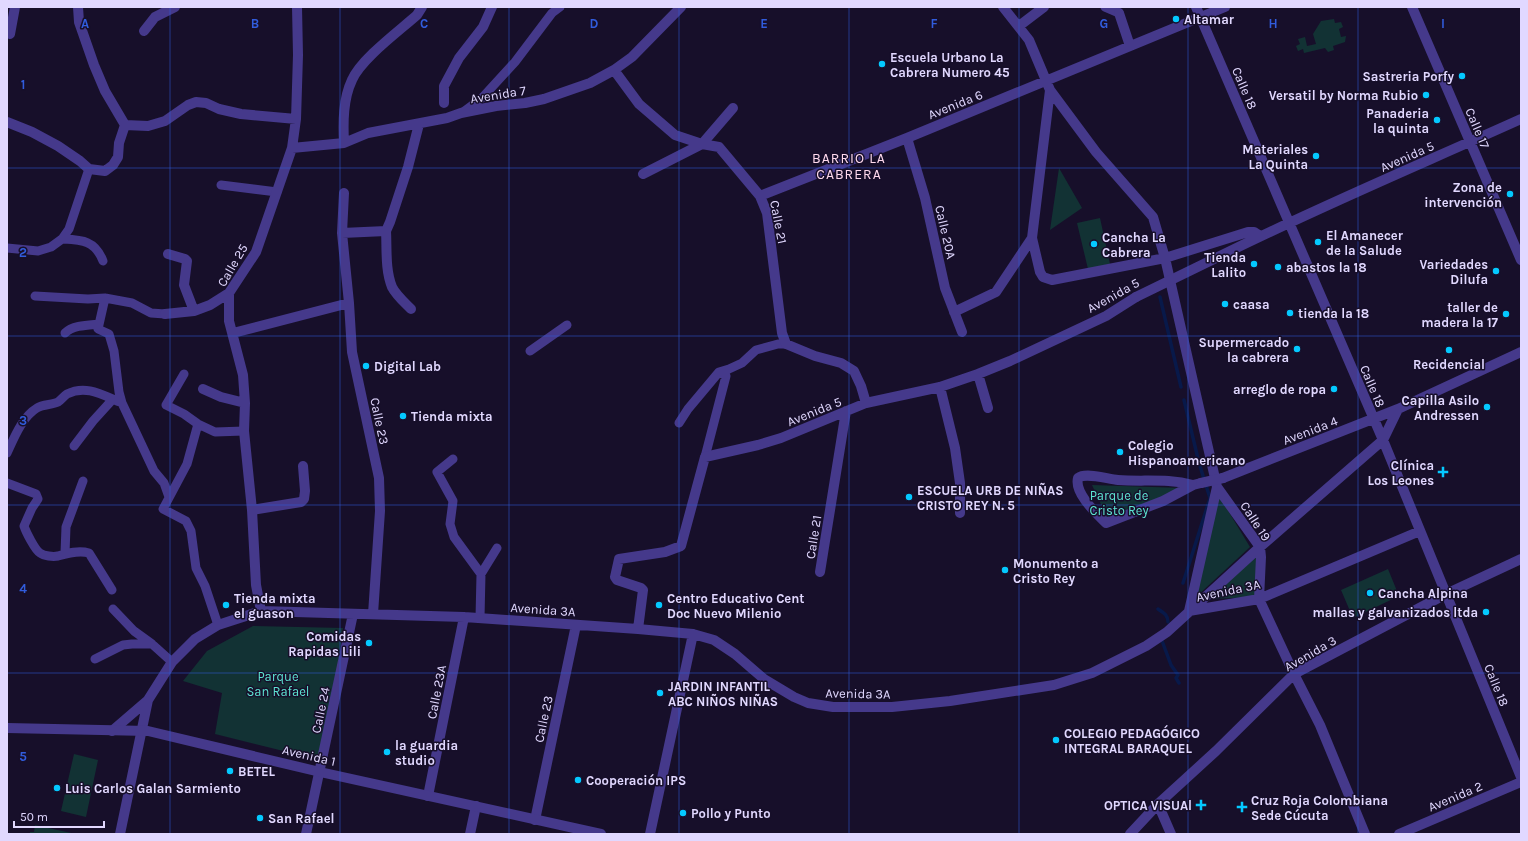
<svg xmlns="http://www.w3.org/2000/svg" width="1528" height="841" font-family="Karla,sans-serif">
<style>
.green{fill:#123234}
.lines{fill:none;stroke-linecap:round;stroke-linejoin:round}
.stream{stroke:#08194a;stroke-width:3.5}
.pedestrian{stroke:#45398b;stroke-width:9}
.minor{stroke:#45398b;stroke-width:10}
.tertiary{stroke:#45398b;stroke-width:10}
.minor-bridge{stroke:#45398b;stroke-width:10}
.grid{fill:none;stroke:#315cdc;stroke-width:1;stroke-opacity:0.55}
.poi-dot{fill:#04c9ff;stroke:#170f2a;stroke-width:1.5}
.labels{text-anchor:middle;stroke-width:3;stroke-linejoin:round;paint-order:stroke}
.poi-label{font-size:13px;font-weight:bold;fill:#e1d8ff;stroke:#170f2a;text-anchor:start}
.street-label{font-size:13px;fill:#e1d8ff;stroke:#170f2a}
.park-label{font-size:13px;fill:#5ee5d3;stroke:#170f2a}
.neighbourhood-label{font-size:14px;letter-spacing:1px;fill:#ffdaee;stroke:#170f2a}
.grid-label{font-size:13px;text-anchor:middle;font-weight:bold;fill:#315cdc;stroke:#170f2a;stroke-width:3;stroke-linejoin:round;paint-order:stroke}
</style>
<rect width="100%" height="100%" fill="#170f2a"/>
<path class="green" d="M1334 19 1335 23 1341 22 1343 27 1339 29 1341 37 1346 36 1345 42 1333 46 1334 50 1328 52 1325 48 1304 53 1303 49 1298 51 1296 46 1300 44 1298 39 1305 37 1307 46 1316 44 1313 34 1321 21Z
M1059 168 1082 208 1050 230Z
M1100 218 1110 264 1088 269 1077 223Z
M1092 485 1183 488 1111 526Z
M1218 494 1250 547 1196 597Z
M1259 553 1257 597 1211 599Z
M1388 569 1399 596 1353 618 1341 590Z
M253 626 343 628 328 741 324 761 215 734 222 693 183 681 207 651Z
M74 754 98 760 86 817 61 811Z
M35 825 39 826 76 834H30V832H34Z"/>
<g class="lines">
<path class="stream" d="M1160 297 1181 387
M1183 583 1210 498 1199 463 1184 400
M1158 609C1164 613 1168 615 1168 622
M1161 638 1171 665 1178 675 1176 678 1179 683"/>
<path class="pedestrian" d="M1105 7 1119 13
M463 112 482 98 515 62 552 13 560 7
M221 185 277 192
M62 239C82 240 95 240 103 261
M7 248 38 251 51 247 62 239 69 229 89 169
M35 296 88 299 105 298 132 303 151 313 165 314
M105 298 98 329 109 334 114 351 119 392 122 403 154 471 164 483 169 497
M65 333C73 325 89 325 99 324
M530 351 567 325
M184 374 166 405 184 414 198 424 215 432 244 431
M679 423 688 409 719 372 729 369 742 363 756 350 778 344H786
M198 424 187 464 163 509 186 521 191 531 196 568 205 586 218 625
M74 446 93 421 113 399
M7 453C14 438 22 417 37 408 43 404 52 405 58 402 61 400 64 396 67 394 87 384 104 396 122 403
M705 457 726 376 719 372
M453 459 437 472 453 501 450 524 454 537 481 574 480 618
M7 483 36 494 38 499 32 508 24 526C26 532 35 550 40 553 44 556 53 557 58 556 68 553 79 550 89 553L112 590
M65 553 66 527 83 481
M481 574 497 548
M113 609 134 631 152 644 172 662
M95 659 123 645 132 644H152"/>
<path class="minor" d="M78 7 79 22 94 65 105 91 125 125
M1003 7 1029 40 1050 90 1096 152 1153 217 1165 258 1217 487 1260 547 1261 557 1259 599 1294 674 1320 725 1365 834
M1196 7 1383 440 1521 777
M1412 7 1521 260
M1119 13 1130 46
M1019 26 1044 7
M144 31 155 17 175 7
M10 34 15 7
M614 70 639 104 675 135 702 144 719 147 760 196 767 213 782 333 786 344 815 356 841 363 854 371 861 386 866 403
M1050 90 1032 238 1040 272 1043 277 1052 280 1165 258 1248 232H1254L1260 236
M444 103V86L459 58 483 27 492 7
M7 122 32 132 58 146 80 161 89 169 105 171 113 165 118 157 119 143 125 125 148 126 165 121 188 105 196 102 206 103 219 109 241 114 296 119
M907 138 925 198 945 288 962 332
M344 143C343 122 343 99 352 80 361 59 399 31 417 15L422 7
M292 148 344 143 368 133 447 118 461 113 496 106 525 103 544 99 590 83 614 70 632 57 681 7
M643 174 702 144 733 108
M344 193 342 233 349 303 352 352 379 478 380 511 373 614
M760 196 907 138 1225 7
M386 231 390 222 408 167 419 124
M386 231C387 248 385 270 392 287 396 295 404 302 411 309
M342 233 386 231
M168 254 185 259 187 261 184 285 194 311
M1216 258C1316 208 1419 165 1521 119
M954 312 996 292 1032 238
M165 314 194 311 210 305 229 293
M233 333 349 303
M978 374 988 408
M940 387 955 448 960 483V513
M203 389 221 397 245 403
M1223 478 1398 409 1521 352
M1193 485C1167 478 1144 482 1118 480 1107 479 1086 472 1078 478 1074 493 1096 513 1106 523L1163 501 1193 485 1201 483
M252 510 301 502 304 499 305 491 303 466
M820 572 846 411
M261 611 256 585 252 510 244 431 245 403 243 375 229 321V293L256 252 292 148 296 119 298 55 297 7
M1189 611 1259 599 1420 531
M1189 611 1217 487
M638 629 643 590 641 588 617 580 615 577 619 559 665 552 681 546 705 457 758 445 781 438 866 403 940 387 978 374 1010 361 1106 316 1136 297
M112 731 148 700 172 662 195 639 218 625 261 611 464 617 638 629 693 634 714 640 735 654 764 679 794 697 808 703 833 707H892L950 701 1054 685 1092 673 1146 646 1167 632 1260 547 1383 440 1398 409
M428 796 464 617
M1158 804 1171 834
M535 820 576 625
M120 834 148 700
M306 834 353 614
M470 834 476 806
M650 834 693 634
M1130 834 1158 804 1216 751 1294 674 1446 594 1521 559
M1399 834 1521 782"/>
<path class="tertiary" d="M7 728 148 731 320 772 601 834"/>
<path class="minor-bridge" d="M1136 297 1216 258
M1201 483 1223 478"/>
</g>
<path class="grid" d="M170 7V834M340 7V834M509 7V834M679 7V834M849 7V834M1019 7V834M1188 7V834M1358 7V834M7 168H1521M7 336H1521M7 505H1521M7 673H1521"/>
<g class="poi-dot">
<circle cx="1176" cy="19" r="4"/>
<circle cx="882" cy="64" r="4"/>
<circle cx="1462" cy="76" r="4"/>
<circle cx="1426" cy="95" r="4"/>
<circle cx="1437" cy="120" r="4"/>
<circle cx="1316" cy="156" r="4"/>
<circle cx="1510" cy="194" r="4"/>
<circle cx="1318" cy="242" r="4"/>
<circle cx="1094" cy="244" r="4"/>
<circle cx="1254" cy="264" r="4"/>
<circle cx="1278" cy="267" r="4"/>
<circle cx="1496" cy="271" r="4"/>
<circle cx="1225" cy="304" r="4"/>
<circle cx="1290" cy="313" r="4"/>
<circle cx="1506" cy="314" r="4"/>
<circle cx="1297" cy="349" r="4"/>
<circle cx="1449" cy="350" r="4"/>
<circle cx="366" cy="366" r="4"/>
<circle cx="1334" cy="389" r="4"/>
<circle cx="1487" cy="407" r="4"/>
<circle cx="403" cy="416" r="4"/>
<circle cx="1120" cy="452" r="4"/>
<path d="M1441 466h4v4h4v4h-4v4h-4v-4h-4v-4h4z"/>
<circle cx="909" cy="497" r="4"/>
<circle cx="1005" cy="570" r="4"/>
<circle cx="1370" cy="593" r="4"/>
<circle cx="226" cy="605" r="4"/>
<circle cx="659" cy="605" r="4"/>
<circle cx="1486" cy="612" r="4"/>
<circle cx="369" cy="643" r="4"/>
<circle cx="660" cy="693" r="4"/>
<circle cx="1056" cy="740" r="4"/>
<circle cx="387" cy="752" r="4"/>
<circle cx="230" cy="771" r="4"/>
<circle cx="578" cy="780" r="4"/>
<circle cx="57" cy="788" r="4"/>
<path d="M1199 799h4v4h4v4h-4v4h-4v-4h-4v-4h4z"/>
<path d="M1240 801h4v4h4v4h-4v4h-4v-4h-4v-4h4z"/>
<circle cx="683" cy="813" r="4"/>
<circle cx="260" cy="818" r="4"/>
</g>
<g class="labels">
<g class="poi-label">
<text x="1184" y="24">Altamar</text>
<text x="890" y="62">Escuela Urbano La<tspan x="890" dy="15">Cabrera Numero 45</tspan></text>
<text x="1454" y="81" text-anchor="end">Sastreria Porfy</text>
<text x="1418" y="100" text-anchor="end">Versatil by Norma Rubio</text>
<text x="1429" y="118" text-anchor="end">Panaderia<tspan x="1429" dy="15">la quinta</tspan></text>
<text x="1308" y="154" text-anchor="end">Materiales<tspan x="1308" dy="15">La Quinta</tspan></text>
<text x="1502" y="192" text-anchor="end">Zona de<tspan x="1502" dy="15">intervención</tspan></text>
<text x="1326" y="240">El Amanecer<tspan x="1326" dy="15">de la Salude</tspan></text>
<text x="1102" y="242">Cancha La<tspan x="1102" dy="15">Cabrera</tspan></text>
<text x="1246" y="262" text-anchor="end">Tienda<tspan x="1246" dy="15">Lalito</tspan></text>
<text x="1488" y="269" text-anchor="end">Variedades<tspan x="1488" dy="15">Dilufa</tspan></text>
<text x="1286" y="272">abastos la 18</text>
<text x="1233" y="309">caasa</text>
<text x="1498" y="312" text-anchor="end">taller de<tspan x="1498" dy="15">madera la 17</tspan></text>
<text x="1298" y="318">tienda la 18</text>
<text x="1289" y="347" text-anchor="end">Supermercado<tspan x="1289" dy="15">la cabrera</tspan></text>
<text x="1449" y="369" text-anchor="middle">Recidencial</text>
<text x="374" y="371">Digital Lab</text>
<text x="1326" y="394" text-anchor="end">arreglo de ropa</text>
<text x="1479" y="405" text-anchor="end">Capilla Asilo<tspan x="1479" dy="15">Andressen</tspan></text>
<text x="411" y="421">Tienda mixta</text>
<text x="1128" y="450">Colegio<tspan x="1128" dy="15">Hispanoamericano</tspan></text>
<text x="1434" y="470" text-anchor="end">Clínica<tspan x="1434" dy="15">Los Leones</tspan></text>
<text x="917" y="495">ESCUELA URB DE NIÑAS<tspan x="917" dy="15">CRISTO REY N. 5</tspan></text>
<text x="1013" y="568">Monumento a<tspan x="1013" dy="15">Cristo Rey</tspan></text>
<text x="1378" y="598">Cancha Alpina</text>
<text x="234" y="603">Tienda mixta<tspan x="234" dy="15">el guason</tspan></text>
<text x="667" y="603">Centro Educativo Cent<tspan x="667" dy="15">Doc Nuevo Milenio</tspan></text>
<text x="1478" y="617" text-anchor="end">mallas y galvanizados ltda</text>
<text x="361" y="641" text-anchor="end">Comidas<tspan x="361" dy="15">Rapidas Lili</tspan></text>
<text x="668" y="691">JARDIN INFANTIL<tspan x="668" dy="15">ABC NIÑOS NIÑAS</tspan></text>
<text x="1064" y="738">COLEGIO PEDAGÓGICO<tspan x="1064" dy="15">INTEGRAL BARAQUEL</tspan></text>
<text x="395" y="750">la guardia<tspan x="395" dy="15">studio</tspan></text>
<text x="238" y="776">BETEL</text>
<text x="586" y="785">Cooperación IPS</text>
<text x="65" y="793">Luis Carlos Galan Sarmiento</text>
<text x="1251" y="805">Cruz Roja Colombiana<tspan x="1251" dy="15">Sede Cúcuta</tspan></text>
<text x="1192" y="810" text-anchor="end">OPTICA VISUAl</text>
<text x="691" y="818">Pollo y Punto</text>
<text x="268" y="823">San Rafael</text>
</g>
<g class="street-label">
<text transform="translate(1245 88) rotate(67)" y="5">Calle 18</text>
<text transform="translate(498 94) rotate(-9)" y="5">Avenida 7</text>
<text transform="translate(955 104) rotate(-22)" y="5">Avenida 6</text>
<text transform="translate(1478 128) rotate(67)" y="5">Calle 17</text>
<text transform="translate(1407 156) rotate(-24)" y="5">Avenida 5</text>
<text transform="translate(779 222) rotate(79)" y="5">Calle 21</text>
<text transform="translate(946 232) rotate(77)" y="5">Calle 20A</text>
<text transform="translate(232 265) rotate(-60)" y="5">Calle 25</text>
<text transform="translate(1113 295) rotate(-29)" y="5">Avenida 5</text>
<text transform="translate(1373 386) rotate(67)" y="5">Calle 18</text>
<text transform="translate(814 411) rotate(-22)" y="5">Avenida 5</text>
<text transform="translate(380 421) rotate(78)" y="5">Calle 23</text>
<text transform="translate(1310 430) rotate(-21)" y="5">Avenida 4</text>
<text transform="translate(1256 521) rotate(57)" y="5">Calle 19</text>
<text transform="translate(813 537) rotate(-81)" y="5">Calle 21</text>
<text transform="translate(1228 590) rotate(-12)" y="5">Avenida 3A</text>
<text transform="translate(543 609) rotate(4)" y="5">Avenida 3A</text>
<text transform="translate(1310 653) rotate(-30)" y="5">Avenida 3</text>
<text transform="translate(1497 685) rotate(68)" y="5">Calle 18</text>
<text transform="translate(436 692) rotate(-79)" y="5">Calle 23A</text>
<text transform="translate(858 693) rotate(1)" y="5">Avenida 3A</text>
<text transform="translate(320 710) rotate(-78)" y="5">Calle 24</text>
<text transform="translate(543 719) rotate(-78)" y="5">Calle 23</text>
<text transform="translate(309 755) rotate(13)" y="5">Avenida 1</text>
<text transform="translate(1455 796) rotate(-23)" y="5">Avenida 2</text>
</g>
<g class="park-label">
<text x="1119" y="500">Parque de<tspan x="1119" dy="15">Cristo Rey</tspan></text>
<text x="278" y="681">Parque<tspan x="278" dy="15">San Rafael</tspan></text>
</g>
<g class="neighbourhood-label">
<text x="849" y="163">BARRIO LA<tspan x="849" dy="16">CABRERA</tspan></text>
</g>
</g>
<g class="grid-label">
<text x="85" y="28">A</text>
<text x="255" y="28">B</text>
<text x="424" y="28">C</text>
<text x="594" y="28">D</text>
<text x="764" y="28">E</text>
<text x="934" y="28">F</text>
<text x="1104" y="28">G</text>
<text x="1273" y="28">H</text>
<text x="1443" y="28">I</text>
<text x="23" y="89">1</text>
<text x="23" y="257">2</text>
<text x="23" y="425">3</text>
<text x="23" y="593">4</text>
<text x="23" y="761">5</text>
</g>
<rect width="1528" height="841" fill="none" stroke="#e1d8ff" stroke-width="16"/>
<path d="M14 821v6h90v-6" fill="none" stroke="#e1d8ff" stroke-width="2"/>
<text x="20" y="821" font-size="12" fill="#e1d8ff" stroke="#170f2a" stroke-width="3" paint-order="stroke">50 m</text>
</svg>
